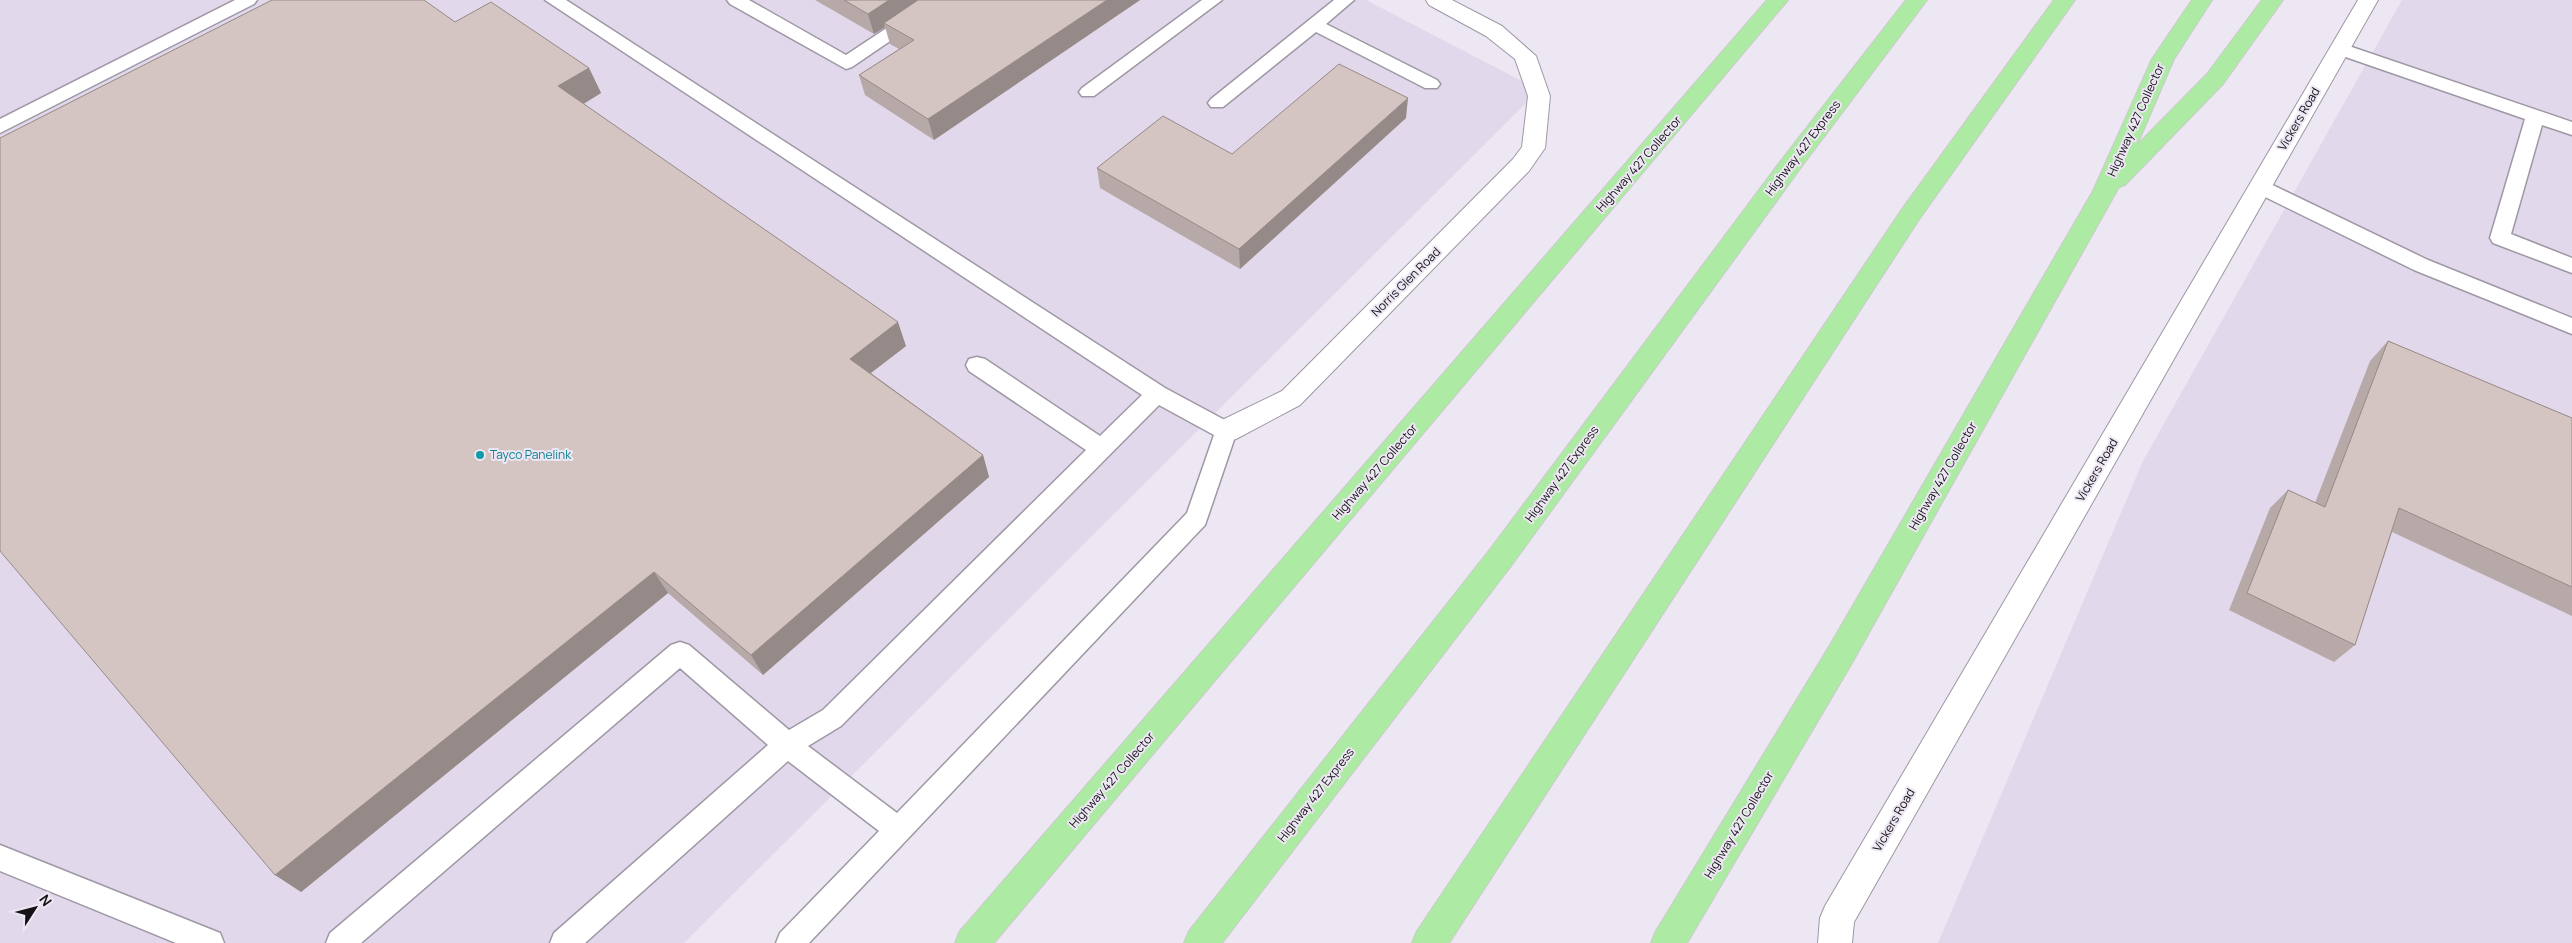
<svg xmlns="http://www.w3.org/2000/svg" width="2572" height="943" font-family="Manrope,sans-serif">
<style>
.built{fill:#e2d8ec}
.lines{fill:none;stroke-linecap:round;stroke-linejoin:round}
.service-casing{stroke:#9e98a4;stroke-width:3}
.minor-casing{stroke:#9e98a4;stroke-width:2}
.motorway-casing{stroke:#cbcbcc;stroke-width:2}
.service{fill:#fff;fill-rule:evenodd}
.minor{fill:#fff;fill-rule:evenodd}
.motorway{fill:#adeaa3;fill-rule:evenodd}
.wall{fill:#b7a9a7}
.shaded-wall{fill:#958a88}
.building{fill:#d5c5c2;stroke:#958a88}
.culture-dot{fill:#0f9aa8;stroke:#ede6f3;stroke-width:2}
.labels{text-anchor:middle;stroke-width:4;stroke-linejoin:round;paint-order:stroke}
.street-label{font-size:12px;fill:#141216;stroke:#ede6f3}
.culture-label{font-size:12px;fill:#0d838f;stroke:#ede6f3;text-anchor:start}
</style>
<rect width="100%" height="100%" fill="#ede6f3"/>
<path class="built" d="M0 0H1366L1539 90 684 943H0Z
M2402 0H2572V943H1938L2143 461Z"/>
<g class="lines">
<defs>
<path id="service" d="M235 0H257L254 4 0 133V119Z
M545 0H566L1165 388 1234 425 1237 431 1205 525 809 943H776L780 933 879 831 788 761 585 943H550L554 933 768 745 680 668 361 943H326L330 933 671 645 680 642 689 645 789 730 823 710 1086 450 969 371 966 365 969 359 977 357 985 359 1100 436 1142 395ZM1159 405 1214 435 1187 513 897 813 808 746 841 726Z
M727 0H749L846 55 929 0H950L852 67 846 69 730 4Z
M1202 0H1222L1094 96H1082L1079 92 1082 88Z
M1334 0H1354L1326 24 1437 80 1440 84 1437 88H1425L1316 32 1223 107H1211L1208 103 1211 99Z
M2340 43 2572 122V135L2542 125 2511 234 2572 258V273L2493 243 2490 238 2525 119 2334 53 2331 49 2334 45Z
M2260 179 2428 260 2572 318V334L2414 270 2253 191 2250 186 2253 181Z
M0 845 220 933 224 943H176L0 871Z"/>
<path id="minor" d="M1426 0H1452L1502 26 1536 56 1550 96 1545 148 1529 171 1300 405 1236 439 1226 442 1216 439 1213 431 1216 423 1282 391 1513 159 1522 147 1528 96 1515 59 1486 36 1429 5Z
M2358 0H2378L1854 922 1852 943H1818L1820 918 1825 906Z"/>
<path id="motorway" d="M1767 0H1788L994 943H955L960 931Z
M1906 0H1927L1802 166 1511 566 1222 943H1184L1189 931 1491 548 1786 154Z
M2054 0H2075L1918 221 1449 943H1412L1417 931 1902 209Z
M2192 0H2212L2174 59 2137 145 2207 74 2262 0H2283L2223 84 2125 185 2119 187 1852 663 1687 943H1651L1656 931 1830 645 2093 191 2152 59Z"/>
</defs>
<use href="#service" class="service-casing"/>
<use href="#minor" class="minor-casing"/>
<use href="#motorway" class="motorway-casing"/>
<use href="#service" class="service"/>
<use href="#minor" class="minor"/>
<use href="#motorway" class="motorway"/>
</g>
<path class="wall" d="M815 0H1140L934 140 865 95 859 75 899 49 890 44 885 27 874 34Z
M455 22 589 68 601 93 584 104 906 346 871 373 983 455 989 477 763 675 668 593 301 892Z
M1406 118 1240 269 1100 188 1097 168 1232 154Z
M2388 341 2572 418V616L2392 532 2355 645 2334 662 2229 610 2270 508 2288 490 2315 503 2370 361Z"/>
<path class="shaded-wall" d="M889 0H926L884 23 885 27 874 34 868 14Z
M1107 0H1140L934 140 928 119Z
M589 68 601 93 571 111 558 86Z
M1408 98 1406 118 1240 269 1239 249Z
M898 322 906 346 859 382 850 359Z
M983 455 989 477 763 675 751 655Z
M654 572 668 593 301 892 275 875Z"/>
<path class="building" d="M272 0H424L455 22 491 2 589 68 558 86 898 322 850 359 983 455 751 655 654 572 275 875 0 551V138Z
M844 0H889L868 14Z
M918 0H1107L928 119 859 75 914 40 884 23Z
M1339 64 1408 98 1239 249 1097 168 1163 116 1232 154Z
M2388 341 2572 418V587L2399 508 2355 645 2247 593 2288 490 2325 507Z"/>
<circle class="culture-dot" cx="480" cy="455" r="5"/>
<g class="labels">
<g class="street-label">
<text transform="translate(2299 119) rotate(-60)" y="4">Vickers Road</text>
<text transform="translate(2136 120) rotate(-66)" y="4">Highway 427 Collector</text>
<text transform="translate(1803 148) rotate(-53)" y="4">Highway 427 Express</text>
<text transform="translate(1639 164) rotate(-49)" y="4">Highway 427 Collector</text>
<text transform="translate(1406 282) rotate(-45)" y="4">Norris Glen Road</text>
<text transform="translate(2097 470) rotate(-60)" y="4">Vickers Road</text>
<text transform="translate(1375 472) rotate(-49)" y="4">Highway 427 Collector</text>
<text transform="translate(1562 474) rotate(-54)" y="4">Highway 427 Express</text>
<text transform="translate(1943 476) rotate(-60)" y="4">Highway 427 Collector</text>
<text transform="translate(1112 780) rotate(-49)" y="4">Highway 427 Collector</text>
<text transform="translate(1316 795) rotate(-52)" y="4">Highway 427 Express</text>
<text transform="translate(1894 820) rotate(-60)" y="4">Vickers Road</text>
<text transform="translate(1739 825) rotate(-59)" y="4">Highway 427 Collector</text>
</g>
<g class="culture-label">
<text x="490" y="459">Tayco Panelink</text>
</g>
</g>
<g transform="translate(35 908) rotate(54)" stroke="#ede6f3" stroke-width="4" paint-order="stroke">
<path d="M0-4L9 19L0 12L-9 19Z" fill="#141216"/>
<text y="-8" font-size="14" font-weight="bold" text-anchor="middle" fill="#141216">N</text>
</g>
</svg>
